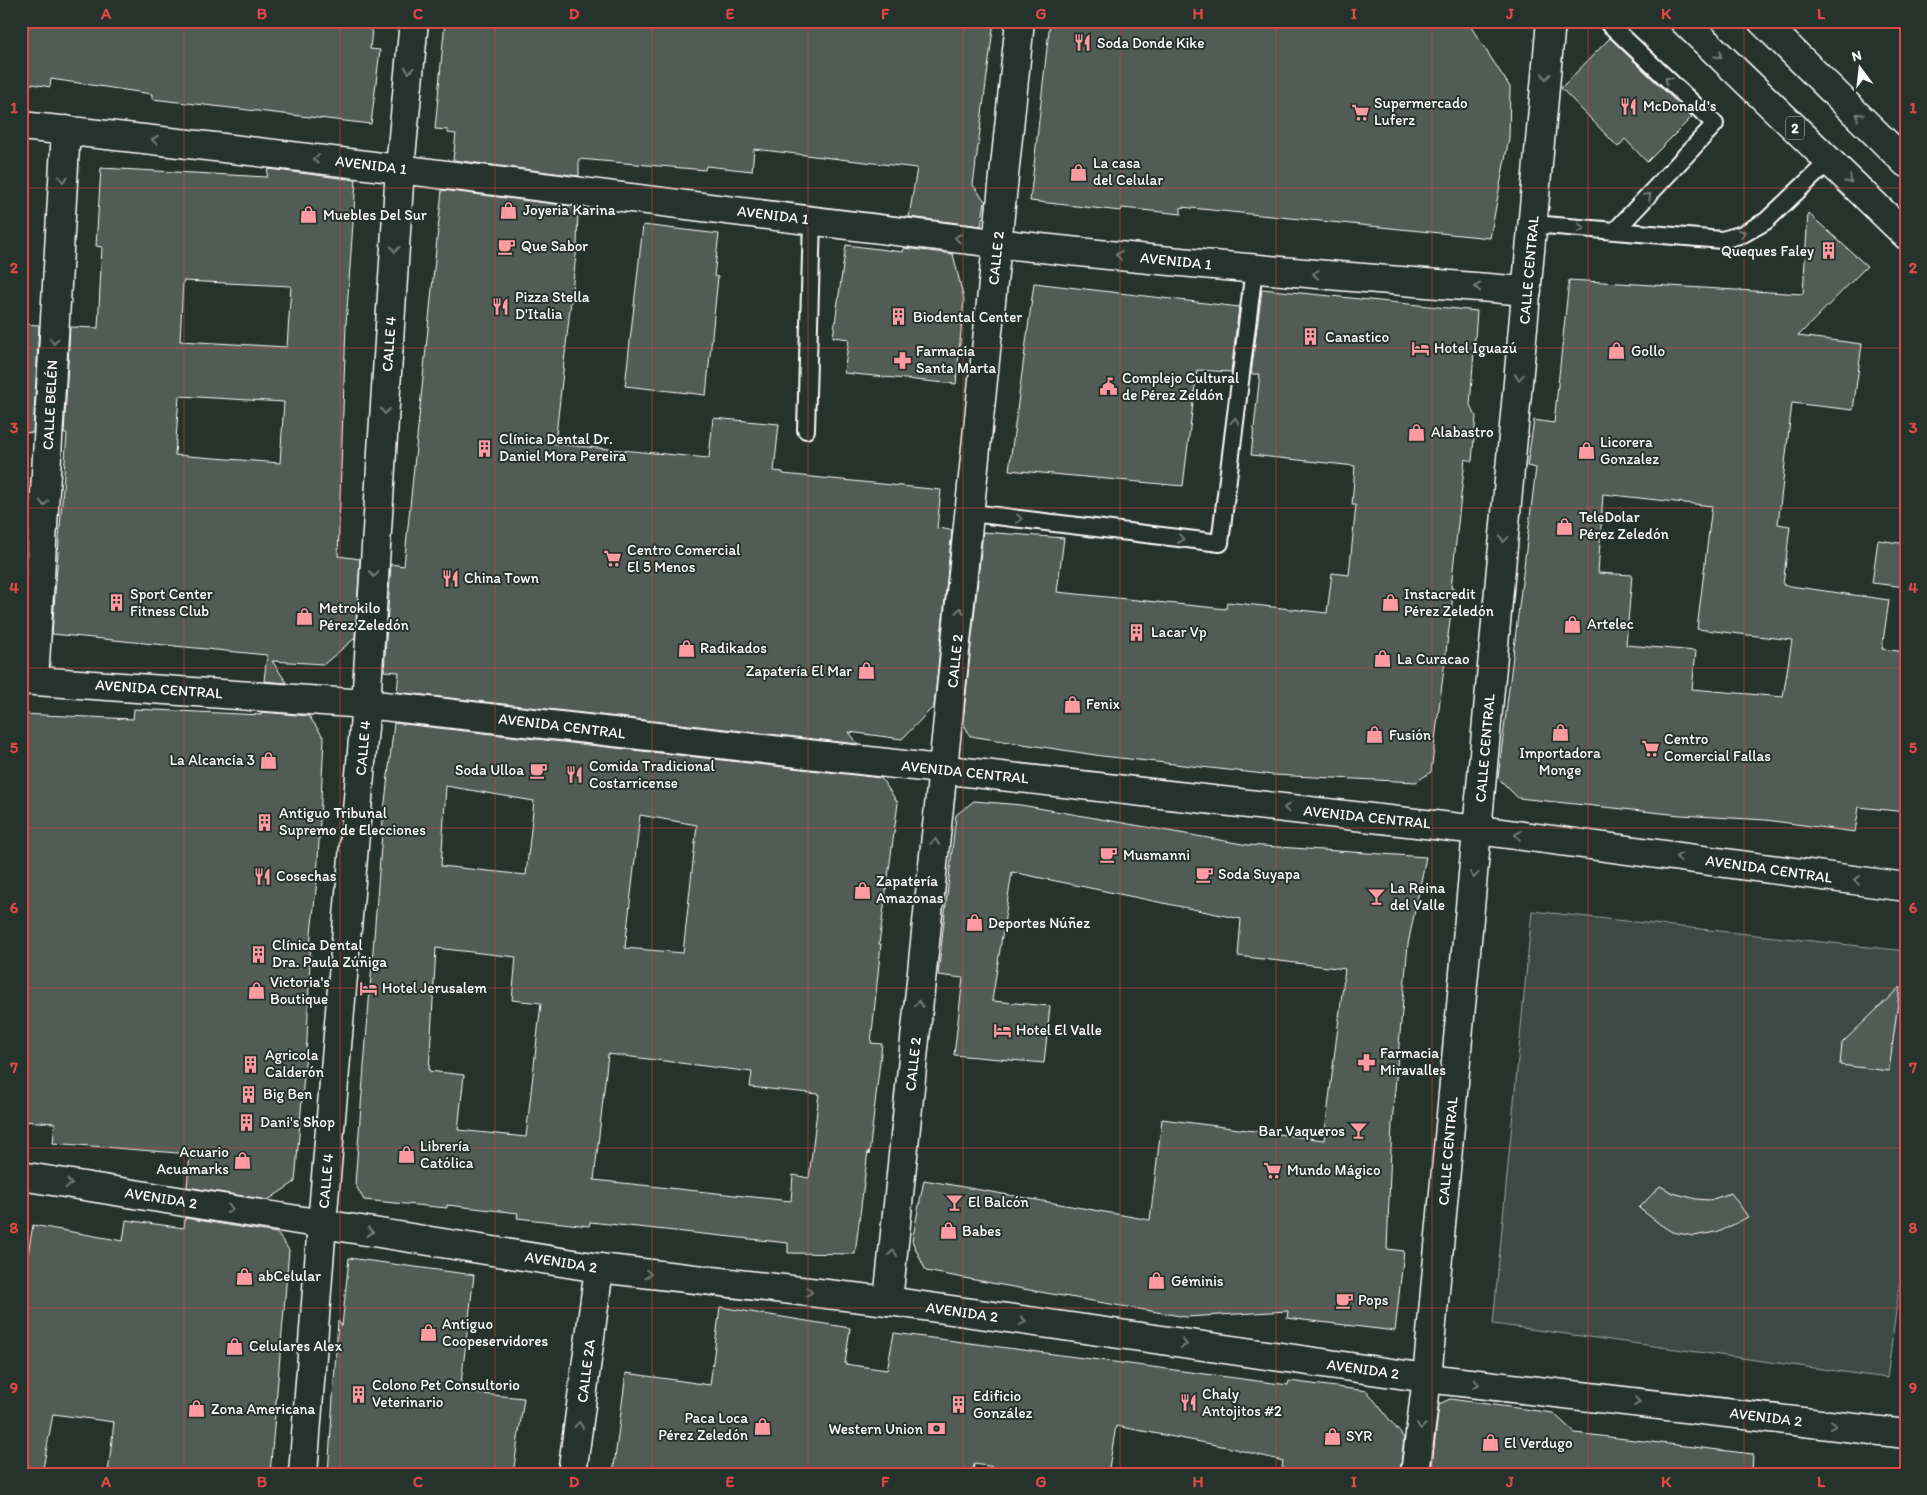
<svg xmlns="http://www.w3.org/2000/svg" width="1927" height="1495" font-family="Itim,sans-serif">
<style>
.green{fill:#3e4944;stroke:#9ea4a2}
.building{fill:#515c57;stroke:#fff;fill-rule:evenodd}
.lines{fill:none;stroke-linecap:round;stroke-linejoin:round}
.lane-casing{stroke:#fff;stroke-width:20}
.street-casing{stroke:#fff;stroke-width:31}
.secondary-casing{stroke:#fff;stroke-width:31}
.highway-casing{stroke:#fff;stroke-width:31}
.lane{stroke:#26332d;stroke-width:16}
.street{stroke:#26332d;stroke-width:28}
.secondary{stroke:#26332d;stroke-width:28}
.highway{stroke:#26332d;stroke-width:28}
.oneway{stroke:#727a76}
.grid{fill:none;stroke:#dc4848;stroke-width:1;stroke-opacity:0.55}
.labels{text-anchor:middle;stroke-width:4;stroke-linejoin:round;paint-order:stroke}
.shield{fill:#26332d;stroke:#bec2c0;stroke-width:1}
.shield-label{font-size:14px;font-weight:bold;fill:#fff}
.poi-label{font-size:15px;fill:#fff;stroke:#26332d;text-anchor:start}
.street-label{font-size:15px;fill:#fff;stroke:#26332d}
.neatline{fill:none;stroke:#dc4848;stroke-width:2}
.grid-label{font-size:16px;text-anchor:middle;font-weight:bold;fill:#dc4848}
</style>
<rect width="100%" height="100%" fill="#26332d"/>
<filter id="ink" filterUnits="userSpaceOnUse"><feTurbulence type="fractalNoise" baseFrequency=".02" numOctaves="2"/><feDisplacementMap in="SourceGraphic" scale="10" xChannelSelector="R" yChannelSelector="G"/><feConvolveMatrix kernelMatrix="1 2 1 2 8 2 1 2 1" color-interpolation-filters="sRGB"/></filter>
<g filter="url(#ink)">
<path class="green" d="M1532 911 1906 951V1237L1887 1378 1493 1324Z"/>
<path class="building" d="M21 21H373L370 49 380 50 371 124 152 99V94L51 79 50 87 21 82Z
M445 21H994L973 185 985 201 981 226 909 217 917 168 754 149 752 171 706 166 705 170 579 159V176L453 160 456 134 448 133V130L435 129Z
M1050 21H1467L1510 87 1509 138 1490 238 1181 207V214L1122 208 1121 211 1030 201Z
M1610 38 1692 117 1647 162 1625 139 1618 147 1561 88Z
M101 168 267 177 268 169 356 180 346 324 338 556 360 559 355 638 324 664 272 661 287 683 264 681 267 655 52 634 67 434H64L70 327 98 328 102 247 96 246ZM183 281 291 286 287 347 180 341ZM179 396 284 402 280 463 175 455Z
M442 190 578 207 577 246 555 444 709 458 713 418 779 424 774 471 783 472V474L941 490 937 528 952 530 934 706 902 739 849 732 858 744 397 692 399 672 384 671 391 564 404 566Z
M1808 213 1867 266 1798 336 1862 344 1853 410 1792 403 1778 524 1790 526 1783 585 1889 600 1882 649 1906 652V812L1859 807 1855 832 1766 820 1680 815 1518 798 1498 778 1536 468 1527 466 1534 420 1554 423 1569 280 1803 294ZM1603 494 1712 506 1697 629 1792 640 1783 697 1692 689 1696 651 1626 645 1632 575 1598 573Z
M643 225 719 234 714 276 718 277 706 395 625 386Z
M846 245 903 252 904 248 953 254 964 300 956 384 844 373 849 339 833 337Z
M1034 283 1239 307 1231 372 1197 370 1183 486 1009 470Z
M1262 289 1477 311 1470 405 1476 416 1472 461 1465 459 1451 588H1454L1431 772 1416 782 1273 775 1102 756 970 736 963 722 983 532 1064 538 1057 592 1226 609 1227 602 1327 613 1332 573 1349 575 1356 505H1352L1355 466 1251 455 1260 374H1251Z
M21 324 39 325 33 433 21 432Z
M1878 540 1906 544V587L1872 583Z
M21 552H26L21 630Z
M134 709 261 715V712L309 716 324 738 317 881 311 933 307 1040 295 1182 268 1200 187 1187 190 1154 53 1143 55 1123 21 1121V714L133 719Z
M394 723 881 778 898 803 879 944H881L871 1043 882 1044 869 1155 868 1151 855 1254 788 1253V1243L590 1222 589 1226 517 1218 518 1213 447 1205V1208L364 1200 355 1184 383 820ZM446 786 534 801 526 875 441 866ZM640 815 697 825 683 953 625 948ZM436 948 516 957 512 1000 541 1003 526 1137 458 1130 464 1075 429 1071ZM608 1054 752 1072 750 1087 819 1094 809 1178 793 1175 791 1201 594 1180Z
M974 801 1021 805 1248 845 1426 857 1408 944 1392 1123 1387 1249 1404 1251 1395 1331 1287 1318 1288 1311 1186 1317 1040 1292 926 1271 912 1241 924 1180 1150 1220 1162 1119 1324 1140 1345 969 1238 956 1241 919 1012 872 992 1001 1050 1006 1044 1063 954 1055 963 978 938 975 956 815Z
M1900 987 1889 1071 1840 1065 1842 1043Z
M1660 1186 1673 1193 1696 1199 1710 1200 1731 1193 1748 1217 1721 1231 1694 1236 1672 1232 1661 1225 1639 1208Z
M185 1218 277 1233 289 1250 270 1474H108L114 1422 53 1414 42 1474H21V1294L33 1225 123 1241 126 1220 184 1228Z
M349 1258 474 1275 460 1392 524 1398 513 1474H328L338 1321 342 1326Z
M720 1307 850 1328 845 1364 887 1370 894 1333 1288 1385 1289 1381 1367 1391 1404 1438 1400 1474H1281L1283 1461 1227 1447 1116 1426 1108 1474H1043L974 1464 973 1474H613L626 1373 710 1385Z
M1450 1399 1553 1413 1575 1433 1753 1454 1752 1474H1431L1439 1404Z"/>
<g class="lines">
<defs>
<path id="lane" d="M1606 21 1715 124 1615 231
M1533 224 1722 240 1743 234 1766 221 1829 161
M806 430 812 220
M971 513 1220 543 1254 269"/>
<path id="street" d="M21 126C347 159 671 205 996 243 1173 263 1350 277 1527 291
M21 680 366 704 1478 830 1906 887
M34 680 66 130
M21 1176 599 1268
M888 1301 1427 1378 1906 1434
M303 1474 322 1224 366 704 400 168 414 21"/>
<path id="secondary" d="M572 1474 599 1268 888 1301 1020 21
M1415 1474 1427 1378 1551 21"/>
<path id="highway" d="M1549 21 1551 27
M1684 21 1906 235
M1762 21 1906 163"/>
</defs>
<use href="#lane" class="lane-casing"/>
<use href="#street" class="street-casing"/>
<use href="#secondary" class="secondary-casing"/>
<use href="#highway" class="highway-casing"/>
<use href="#lane" class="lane"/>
<use href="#street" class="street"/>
<use href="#secondary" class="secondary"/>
<use href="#highway" class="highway"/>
</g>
<defs><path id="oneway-chevron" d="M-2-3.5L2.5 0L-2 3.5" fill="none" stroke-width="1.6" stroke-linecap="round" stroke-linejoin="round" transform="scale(1.25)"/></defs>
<g class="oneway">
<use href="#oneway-chevron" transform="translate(1719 55) rotate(44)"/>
<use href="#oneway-chevron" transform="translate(409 70) rotate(95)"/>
<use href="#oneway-chevron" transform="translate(1546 76) rotate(95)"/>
<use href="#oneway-chevron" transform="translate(1668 80) rotate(-137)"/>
<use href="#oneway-chevron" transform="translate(1859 116) rotate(-135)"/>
<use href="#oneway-chevron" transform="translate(155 140) rotate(-174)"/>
<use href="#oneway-chevron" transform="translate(316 159) rotate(-174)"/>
<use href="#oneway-chevron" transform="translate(63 179) rotate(93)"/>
<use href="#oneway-chevron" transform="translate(1849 180) rotate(44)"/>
<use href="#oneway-chevron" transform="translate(1648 196) rotate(-47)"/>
<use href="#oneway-chevron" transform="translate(1581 228) rotate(5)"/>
<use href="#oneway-chevron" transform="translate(1742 233) rotate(-22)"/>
<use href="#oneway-chevron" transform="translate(958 238) rotate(-173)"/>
<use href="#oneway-chevron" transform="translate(395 249) rotate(94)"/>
<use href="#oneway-chevron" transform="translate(1119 255) rotate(-174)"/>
<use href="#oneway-chevron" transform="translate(1316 274) rotate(-175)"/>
<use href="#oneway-chevron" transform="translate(1478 287) rotate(-175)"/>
<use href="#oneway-chevron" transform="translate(54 341) rotate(93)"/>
<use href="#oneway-chevron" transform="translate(1519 377) rotate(95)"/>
<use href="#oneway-chevron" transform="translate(385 411) rotate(94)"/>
<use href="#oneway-chevron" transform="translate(1235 421) rotate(-83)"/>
<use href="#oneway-chevron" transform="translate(44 503) rotate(93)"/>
<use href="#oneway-chevron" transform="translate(1019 519) rotate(7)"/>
<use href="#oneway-chevron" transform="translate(1181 539) rotate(7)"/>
<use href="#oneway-chevron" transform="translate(1504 539) rotate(95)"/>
<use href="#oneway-chevron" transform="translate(374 574) rotate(94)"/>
<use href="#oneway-chevron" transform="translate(960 611) rotate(-84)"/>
<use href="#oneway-chevron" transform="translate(1287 808) rotate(-174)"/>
<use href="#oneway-chevron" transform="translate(1518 835) rotate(-172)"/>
<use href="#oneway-chevron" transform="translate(935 842) rotate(-84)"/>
<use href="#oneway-chevron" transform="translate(1679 857) rotate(-172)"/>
<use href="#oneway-chevron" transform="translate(1474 875) rotate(95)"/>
<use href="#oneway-chevron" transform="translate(1857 880) rotate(-172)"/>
<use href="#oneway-chevron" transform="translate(919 1004) rotate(-84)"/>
<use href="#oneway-chevron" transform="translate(69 1184) rotate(9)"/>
<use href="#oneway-chevron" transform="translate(230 1209) rotate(9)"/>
<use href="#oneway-chevron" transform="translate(370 1232) rotate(9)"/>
<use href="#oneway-chevron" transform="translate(893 1253) rotate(-84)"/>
<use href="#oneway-chevron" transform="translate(648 1274) rotate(6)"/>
<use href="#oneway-chevron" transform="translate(809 1292) rotate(6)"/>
<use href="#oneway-chevron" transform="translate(1023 1321) rotate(8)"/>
<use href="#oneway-chevron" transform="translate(1184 1344) rotate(8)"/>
<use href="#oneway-chevron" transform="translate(1476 1384) rotate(7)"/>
<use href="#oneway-chevron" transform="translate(1637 1402) rotate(7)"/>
<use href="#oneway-chevron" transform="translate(579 1425) rotate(-83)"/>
<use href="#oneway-chevron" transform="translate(1833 1425) rotate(7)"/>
<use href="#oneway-chevron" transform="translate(1421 1426) rotate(97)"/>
</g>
</g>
<path class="grid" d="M184 21V1474M340 21V1474M495 21V1474M652 21V1474M808 21V1474M963 21V1474M1120 21V1474M1276 21V1474M1432 21V1474M1588 21V1474M1744 21V1474M21 188H1906M21 348H1906M21 508H1906M21 668H1906M21 828H1906M21 988H1906M21 1148H1906M21 1308H1906"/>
<defs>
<symbol id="restaurant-bare" viewBox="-9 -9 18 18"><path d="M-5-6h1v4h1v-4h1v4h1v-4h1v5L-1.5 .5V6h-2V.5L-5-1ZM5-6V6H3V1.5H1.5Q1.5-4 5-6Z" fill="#ff9aa2" stroke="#26332d" stroke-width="2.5" paint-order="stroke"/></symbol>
<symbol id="supermarket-bare" viewBox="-9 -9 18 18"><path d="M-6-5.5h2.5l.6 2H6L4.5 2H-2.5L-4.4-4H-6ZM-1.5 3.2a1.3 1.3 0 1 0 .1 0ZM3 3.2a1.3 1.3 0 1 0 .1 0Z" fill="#ff9aa2" stroke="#26332d" stroke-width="2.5" paint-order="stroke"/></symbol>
<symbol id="shop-bare" viewBox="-9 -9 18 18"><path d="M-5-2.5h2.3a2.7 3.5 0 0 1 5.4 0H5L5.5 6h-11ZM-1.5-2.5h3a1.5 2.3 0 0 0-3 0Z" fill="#ff9aa2" stroke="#26332d" stroke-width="2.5" paint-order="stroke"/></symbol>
<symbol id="cafe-bare" viewBox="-9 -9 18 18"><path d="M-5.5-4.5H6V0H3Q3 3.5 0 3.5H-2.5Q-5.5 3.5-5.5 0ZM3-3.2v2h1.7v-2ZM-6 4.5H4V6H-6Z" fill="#ff9aa2" stroke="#26332d" stroke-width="2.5" paint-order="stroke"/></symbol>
<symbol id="building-bare" viewBox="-9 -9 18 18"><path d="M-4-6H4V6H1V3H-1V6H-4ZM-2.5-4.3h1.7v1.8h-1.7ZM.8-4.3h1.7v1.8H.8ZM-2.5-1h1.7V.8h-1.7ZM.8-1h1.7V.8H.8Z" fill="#ff9aa2" stroke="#26332d" stroke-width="2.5" paint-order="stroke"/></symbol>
<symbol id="hotel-bare" viewBox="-9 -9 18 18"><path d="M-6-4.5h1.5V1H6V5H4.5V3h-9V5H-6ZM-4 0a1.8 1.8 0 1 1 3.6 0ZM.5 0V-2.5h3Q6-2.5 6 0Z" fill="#ff9aa2" stroke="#26332d" stroke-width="2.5" paint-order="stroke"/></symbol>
<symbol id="pharmacy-bare" viewBox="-9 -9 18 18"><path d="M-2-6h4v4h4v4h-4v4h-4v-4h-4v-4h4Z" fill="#ff9aa2" stroke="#26332d" stroke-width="2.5" paint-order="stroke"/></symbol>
<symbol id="civic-bare" viewBox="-9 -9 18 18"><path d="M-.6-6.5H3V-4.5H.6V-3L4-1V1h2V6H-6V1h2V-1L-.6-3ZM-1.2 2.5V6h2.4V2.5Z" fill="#ff9aa2" stroke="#26332d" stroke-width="2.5" paint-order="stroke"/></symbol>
<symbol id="bar-bare" viewBox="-9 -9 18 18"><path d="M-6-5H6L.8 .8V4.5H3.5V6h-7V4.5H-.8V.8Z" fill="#ff9aa2" stroke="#26332d" stroke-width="2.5" paint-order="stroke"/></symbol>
<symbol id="bank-bare" viewBox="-9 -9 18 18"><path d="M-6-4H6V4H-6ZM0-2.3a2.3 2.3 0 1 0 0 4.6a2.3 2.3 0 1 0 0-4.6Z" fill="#ff9aa2" stroke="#26332d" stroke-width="2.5" paint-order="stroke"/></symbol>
</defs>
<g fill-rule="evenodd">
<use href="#restaurant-bare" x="1070" y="30" width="25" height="25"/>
<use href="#restaurant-bare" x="1616" y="94" width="25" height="25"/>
<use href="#supermarket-bare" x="1348" y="100" width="25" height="25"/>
<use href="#shop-bare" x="1066" y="160" width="25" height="25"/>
<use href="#shop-bare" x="496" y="198" width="25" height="25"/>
<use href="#shop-bare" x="296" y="202" width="25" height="25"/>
<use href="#cafe-bare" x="494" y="234" width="25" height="25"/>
<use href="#building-bare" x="1816" y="238" width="25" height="25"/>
<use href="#restaurant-bare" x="488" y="294" width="25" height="25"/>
<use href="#building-bare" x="886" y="304" width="25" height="25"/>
<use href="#building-bare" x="1298" y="324" width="25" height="25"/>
<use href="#hotel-bare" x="1408" y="336" width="25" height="25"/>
<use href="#shop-bare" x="1604" y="338" width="25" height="25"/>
<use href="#pharmacy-bare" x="890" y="348" width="25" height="25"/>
<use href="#civic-bare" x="1096" y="374" width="25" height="25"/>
<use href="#shop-bare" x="1404" y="420" width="25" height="25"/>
<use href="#building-bare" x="472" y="436" width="25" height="25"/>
<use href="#shop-bare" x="1574" y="438" width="25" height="25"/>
<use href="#shop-bare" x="1552" y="514" width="25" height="25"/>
<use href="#supermarket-bare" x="600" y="546" width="25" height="25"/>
<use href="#restaurant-bare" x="438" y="566" width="25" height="25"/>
<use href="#building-bare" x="104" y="590" width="25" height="25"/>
<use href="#shop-bare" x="1378" y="590" width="25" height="25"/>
<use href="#shop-bare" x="292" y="604" width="25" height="25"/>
<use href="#shop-bare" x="1560" y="612" width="25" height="25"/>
<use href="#building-bare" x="1124" y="620" width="25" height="25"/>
<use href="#shop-bare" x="674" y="636" width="25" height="25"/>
<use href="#shop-bare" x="1370" y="646" width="25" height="25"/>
<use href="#shop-bare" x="854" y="658" width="25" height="25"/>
<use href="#shop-bare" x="1060" y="692" width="25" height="25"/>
<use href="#shop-bare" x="1548" y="720" width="25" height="25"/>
<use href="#shop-bare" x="1362" y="722" width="25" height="25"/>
<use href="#supermarket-bare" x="1638" y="736" width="25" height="25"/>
<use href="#shop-bare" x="256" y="748" width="25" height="25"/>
<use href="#cafe-bare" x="526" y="758" width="25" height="25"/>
<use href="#restaurant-bare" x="562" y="762" width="25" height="25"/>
<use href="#building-bare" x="252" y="810" width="25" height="25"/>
<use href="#cafe-bare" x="1096" y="842" width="25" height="25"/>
<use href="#cafe-bare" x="1192" y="862" width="25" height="25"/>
<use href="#restaurant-bare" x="250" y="864" width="25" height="25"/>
<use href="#shop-bare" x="850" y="878" width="25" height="25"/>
<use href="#bar-bare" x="1364" y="884" width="25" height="25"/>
<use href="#shop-bare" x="962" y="910" width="25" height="25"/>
<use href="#building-bare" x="246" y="942" width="25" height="25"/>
<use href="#hotel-bare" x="356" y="976" width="25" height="25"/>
<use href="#shop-bare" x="244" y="978" width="25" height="25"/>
<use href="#hotel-bare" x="990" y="1018" width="25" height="25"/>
<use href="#pharmacy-bare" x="1354" y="1050" width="25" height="25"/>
<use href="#building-bare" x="238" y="1052" width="25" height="25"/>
<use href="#building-bare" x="236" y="1082" width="25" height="25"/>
<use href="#building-bare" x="234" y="1110" width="25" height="25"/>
<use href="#bar-bare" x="1346" y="1118" width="25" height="25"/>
<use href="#shop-bare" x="394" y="1142" width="25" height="25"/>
<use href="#shop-bare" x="230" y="1148" width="25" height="25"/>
<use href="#supermarket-bare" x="1260" y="1158" width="25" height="25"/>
<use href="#bar-bare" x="942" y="1190" width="25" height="25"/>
<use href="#shop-bare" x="936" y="1218" width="25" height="25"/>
<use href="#shop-bare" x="232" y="1264" width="25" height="25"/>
<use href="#shop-bare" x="1144" y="1268" width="25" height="25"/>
<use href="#cafe-bare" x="1332" y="1288" width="25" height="25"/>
<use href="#shop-bare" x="416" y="1320" width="25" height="25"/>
<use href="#shop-bare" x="222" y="1334" width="25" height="25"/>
<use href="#building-bare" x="346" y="1382" width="25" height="25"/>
<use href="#restaurant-bare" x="1176" y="1390" width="25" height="25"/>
<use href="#building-bare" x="946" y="1392" width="25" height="25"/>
<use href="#shop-bare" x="184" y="1396" width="25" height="25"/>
<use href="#shop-bare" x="750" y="1414" width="25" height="25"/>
<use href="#bank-bare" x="924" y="1416" width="25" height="25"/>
<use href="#shop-bare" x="1320" y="1424" width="25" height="25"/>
<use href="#shop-bare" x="1478" y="1430" width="25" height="25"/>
</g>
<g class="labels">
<rect class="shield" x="1786" y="116.5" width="18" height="23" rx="4"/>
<g class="shield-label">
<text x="1795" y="133">2</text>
</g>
<g class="poi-label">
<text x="1097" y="48">Soda Donde Kike</text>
<text x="1374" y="108">Supermercado<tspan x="1374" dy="17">Luferz</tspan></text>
<text x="1643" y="111">McDonald's</text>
<text x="1093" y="168">La casa<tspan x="1093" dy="17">del Celular</tspan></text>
<text x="523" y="215">Joyeria Karina</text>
<text x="323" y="220">Muebles Del Sur</text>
<text x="521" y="251">Que Sabor</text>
<text x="1814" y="256" text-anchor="end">Queques Faley</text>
<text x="515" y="302">Pizza Stella<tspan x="515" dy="17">D'Italia</tspan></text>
<text x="913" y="322">Biodental Center</text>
<text x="1325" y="342">Canastico</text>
<text x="1434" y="353">Hotel Iguazú</text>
<text x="916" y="356">Farmacia<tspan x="916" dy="17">Santa Marta</tspan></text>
<text x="1631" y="356">Gollo</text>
<text x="1122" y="383">Complejo Cultural<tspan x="1122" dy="17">de Pérez Zeldón</tspan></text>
<text x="1431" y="437">Alabastro</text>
<text x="499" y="444">Clínica Dental Dr.<tspan x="499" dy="17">Daniel Mora Pereira</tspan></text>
<text x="1600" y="447">Licorera<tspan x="1600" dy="17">Gonzalez</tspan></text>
<text x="1579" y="522">TeleDolar<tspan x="1579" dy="17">Pérez Zeledón</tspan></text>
<text x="627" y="555">Centro Comercial<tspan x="627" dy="17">El 5 Menos</tspan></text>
<text x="464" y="583">China Town</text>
<text x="130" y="599">Sport Center<tspan x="130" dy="17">Fitness Club</tspan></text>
<text x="1404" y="599">Instacredit<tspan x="1404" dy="17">Pérez Zeledón</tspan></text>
<text x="319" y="613">Metrokilo<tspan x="319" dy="17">Pérez Zeledón</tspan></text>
<text x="1587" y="629">Artelec</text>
<text x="1151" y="637">Lacar Vp</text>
<text x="700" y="653">Radikados</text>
<text x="1397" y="664">La Curacao</text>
<text x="852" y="676" text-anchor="end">Zapatería El Mar</text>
<text x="1086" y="709">Fenix</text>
<text x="1389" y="740">Fusión</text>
<text x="1664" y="744">Centro<tspan x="1664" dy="17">Comercial Fallas</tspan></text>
<text x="1560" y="758" text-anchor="middle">Importadora<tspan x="1560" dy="17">Monge</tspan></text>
<text x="255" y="765" text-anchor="end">La Alcancía 3</text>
<text x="589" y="771">Comida Tradicional<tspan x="589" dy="17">Costarricense</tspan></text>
<text x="524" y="775" text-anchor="end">Soda Ulloa</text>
<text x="279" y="818">Antiguo Tribunal<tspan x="279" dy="17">Supremo de Elecciones</tspan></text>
<text x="1123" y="860">Musmanni</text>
<text x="1218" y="879">Soda Suyapa</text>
<text x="276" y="881">Cosechas</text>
<text x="876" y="886">Zapatería<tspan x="876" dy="17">Amazonas</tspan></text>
<text x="1390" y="893">La Reina<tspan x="1390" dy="17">del Valle</tspan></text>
<text x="988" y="928">Deportes Núñez</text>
<text x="272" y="950">Clínica Dental<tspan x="272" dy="17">Dra. Paula Zúñiga</tspan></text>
<text x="270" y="987">Victoria's<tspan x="270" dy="17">Boutique</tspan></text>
<text x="382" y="993">Hotel Jerusalem</text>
<text x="1016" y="1035">Hotel El Valle</text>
<text x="1380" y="1058">Farmacia<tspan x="1380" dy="17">Miravalles</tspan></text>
<text x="265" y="1060">Agricola<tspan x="265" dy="17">Calderón</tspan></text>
<text x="263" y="1099">Big Ben</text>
<text x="260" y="1127">Dani's Shop</text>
<text x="1345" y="1136" text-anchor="end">Bar Vaqueros</text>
<text x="420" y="1151">Librería<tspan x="420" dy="17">Católica</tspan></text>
<text x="229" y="1157" text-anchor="end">Acuario<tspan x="229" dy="17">Acuamarks</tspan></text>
<text x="1287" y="1175">Mundo Mágico</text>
<text x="968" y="1207">El Balcón</text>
<text x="962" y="1236">Babes</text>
<text x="258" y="1281">abCelular</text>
<text x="1171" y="1286">Géminis</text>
<text x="1358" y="1305">Pops</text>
<text x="442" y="1329">Antiguo<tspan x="442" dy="17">Coopeservidores</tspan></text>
<text x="249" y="1351">Celulares Alex</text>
<text x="372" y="1390">Colono Pet Consultorio<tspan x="372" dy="17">Veterinario</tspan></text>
<text x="1202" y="1399">Chaly<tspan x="1202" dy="17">Antojitos #2</tspan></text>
<text x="973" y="1401">Edificio<tspan x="973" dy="17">González</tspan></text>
<text x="211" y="1414">Zona Americana</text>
<text x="748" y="1423" text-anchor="end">Paca Loca<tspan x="748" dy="17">Pérez Zeledón</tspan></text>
<text x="923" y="1434" text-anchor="end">Western Union</text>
<text x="1346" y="1441">SYR</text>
<text x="1504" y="1448">El Verdugo</text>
</g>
<g class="street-label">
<text transform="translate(371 165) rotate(7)" y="5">AVENIDA 1</text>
<text transform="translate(773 215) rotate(7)" y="5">AVENIDA 1</text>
<text transform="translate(996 258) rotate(-84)" y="5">CALLE 2</text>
<text transform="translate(1176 261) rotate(6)" y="5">AVENIDA 1</text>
<text transform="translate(1529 270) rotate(-85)" y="5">CALLE CENTRAL</text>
<text transform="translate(389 344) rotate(-86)" y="5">CALLE 4</text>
<text transform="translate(50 405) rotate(-87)" y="5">CALLE BELÉN</text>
<text transform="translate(955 661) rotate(-84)" y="5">CALLE 2</text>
<text transform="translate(159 689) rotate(4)" y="5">AVENIDA CENTRAL</text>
<text transform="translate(562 726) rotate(7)" y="5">AVENIDA CENTRAL</text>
<text transform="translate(363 748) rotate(-85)" y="5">CALLE 4</text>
<text transform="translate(1485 748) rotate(-85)" y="5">CALLE CENTRAL</text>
<text transform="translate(965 772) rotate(6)" y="5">AVENIDA CENTRAL</text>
<text transform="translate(1367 817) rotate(6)" y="5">AVENIDA CENTRAL</text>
<text transform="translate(1769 869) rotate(8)" y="5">AVENIDA CENTRAL</text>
<text transform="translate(913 1064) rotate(-84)" y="5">CALLE 2</text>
<text transform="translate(1448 1151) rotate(-85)" y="5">CALLE CENTRAL</text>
<text transform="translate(326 1181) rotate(-85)" y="5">CALLE 4</text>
<text transform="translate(161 1198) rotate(9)" y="5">AVENIDA 2</text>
<text transform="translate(561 1262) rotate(9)" y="5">AVENIDA 2</text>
<text transform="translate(962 1312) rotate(8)" y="5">AVENIDA 2</text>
<text transform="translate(1363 1369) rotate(8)" y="5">AVENIDA 2</text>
<text transform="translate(586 1371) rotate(-83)" y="5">CALLE 2A</text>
<text transform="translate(1766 1417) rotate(7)" y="5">AVENIDA 2</text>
</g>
</g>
<rect width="1927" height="1495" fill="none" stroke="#26332d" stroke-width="55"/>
<g transform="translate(1860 68) rotate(345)" stroke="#26332d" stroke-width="4" paint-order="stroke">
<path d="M0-4L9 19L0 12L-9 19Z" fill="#ffffff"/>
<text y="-8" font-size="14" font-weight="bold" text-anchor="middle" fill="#ffffff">N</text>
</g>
<rect x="28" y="28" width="1872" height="1440" class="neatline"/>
<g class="grid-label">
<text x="106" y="19">A</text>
<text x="262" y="19">B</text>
<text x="418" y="19">C</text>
<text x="574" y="19">D</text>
<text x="730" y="19">E</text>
<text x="885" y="19">F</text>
<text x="1041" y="19">G</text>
<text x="1198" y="19">H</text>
<text x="1354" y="19">I</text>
<text x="1510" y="19">J</text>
<text x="1666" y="19">K</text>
<text x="1821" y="19">L</text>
<text x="14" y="113">1</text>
<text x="1913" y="113">1</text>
<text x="14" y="273">2</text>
<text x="1913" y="273">2</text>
<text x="14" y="433">3</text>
<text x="1913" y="433">3</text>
<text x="14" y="593">4</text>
<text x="1913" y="593">4</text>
<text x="14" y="753">5</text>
<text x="1913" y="753">5</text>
<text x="14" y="913">6</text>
<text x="1913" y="913">6</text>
<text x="14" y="1073">7</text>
<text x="1913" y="1073">7</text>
<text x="14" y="1233">8</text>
<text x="1913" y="1233">8</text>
<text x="14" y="1393">9</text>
<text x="1913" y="1393">9</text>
<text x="106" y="1487">A</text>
<text x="262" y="1487">B</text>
<text x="418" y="1487">C</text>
<text x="574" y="1487">D</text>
<text x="730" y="1487">E</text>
<text x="885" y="1487">F</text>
<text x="1041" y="1487">G</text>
<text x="1198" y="1487">H</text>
<text x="1354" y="1487">I</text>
<text x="1510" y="1487">J</text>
<text x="1666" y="1487">K</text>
<text x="1821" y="1487">L</text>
</g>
</svg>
